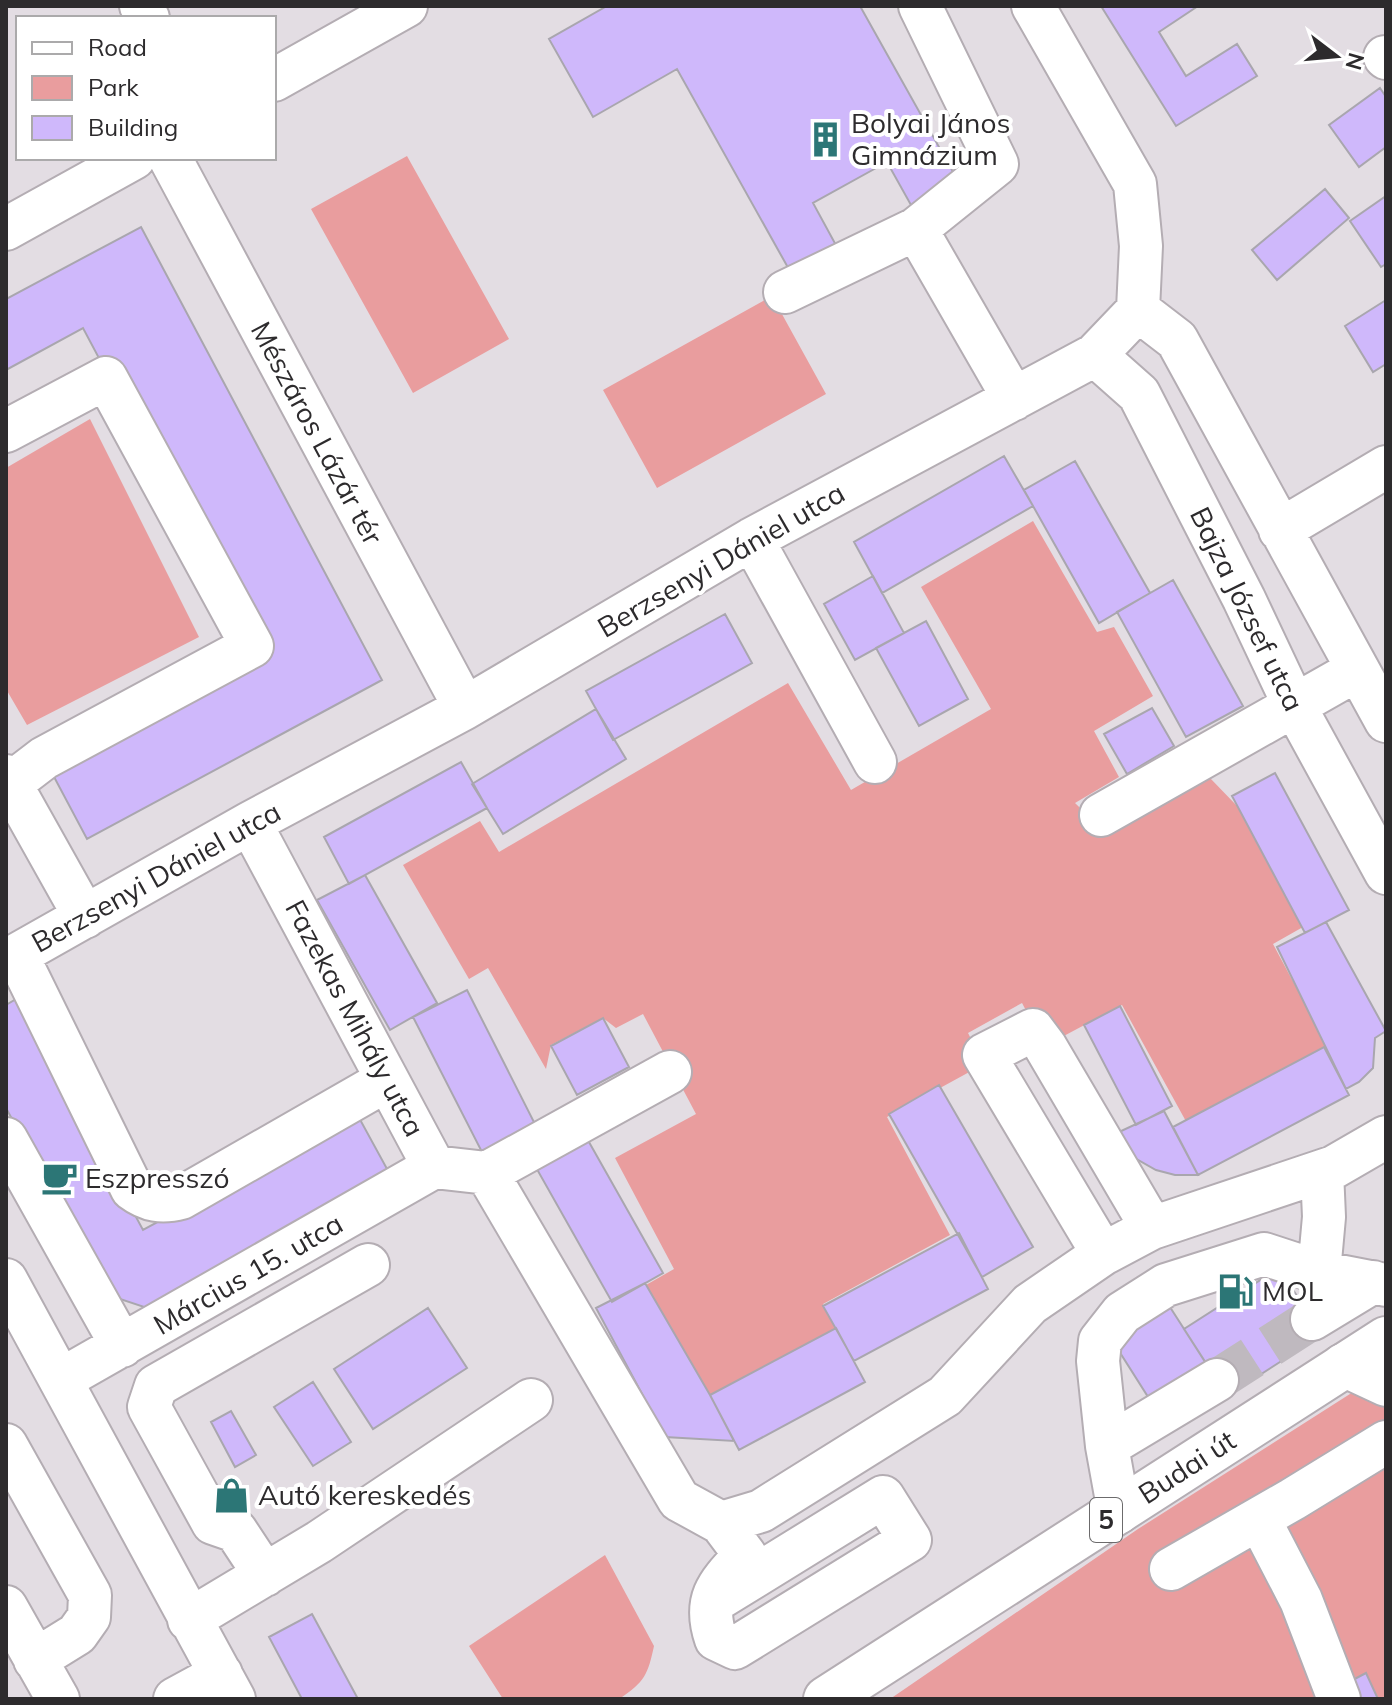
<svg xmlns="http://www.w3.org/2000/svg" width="1392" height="1705" font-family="Mulish,sans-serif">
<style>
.green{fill:#e99d9e}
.building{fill:#cfb8fb;stroke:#a9a6ae;stroke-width:2}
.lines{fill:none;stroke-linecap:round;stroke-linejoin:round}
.minor-tunnel{stroke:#bfb9bf;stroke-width:42;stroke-dasharray:42 21;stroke-linecap:butt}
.minor-casing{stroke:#b4adb3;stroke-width:46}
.major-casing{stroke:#b4adb3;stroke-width:48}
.minor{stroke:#fff;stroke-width:42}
.major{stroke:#fff;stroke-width:44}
.labels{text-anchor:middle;stroke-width:8;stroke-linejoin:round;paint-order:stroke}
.shield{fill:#fff;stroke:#6c6b6c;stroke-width:2}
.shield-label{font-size:26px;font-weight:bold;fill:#2d2b2d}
.poi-label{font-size:28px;fill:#2d2b2d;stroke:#fff;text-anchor:start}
.street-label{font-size:28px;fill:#2d2b2d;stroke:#fff}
</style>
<rect width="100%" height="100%" fill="#e3dde3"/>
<path class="green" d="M407 156 509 339 413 393 311 209Z
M772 296 826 394 657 488 603 390Z
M90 419 199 637 27 725 6 689V468Z
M1033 521 1097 632 1114 627 1153 696 1094 731 1119 777 1075 803 1108 835 1210 778 1238 807 1303 927 1273 944 1329 1049 1188 1125 1122 1005 1045 1046 1022 1003 968 1033 984 1064 887 1117 950 1235 823 1304 837 1331 709 1400 646 1285 674 1269 615 1158 696 1114 643 1014 616 1028 603 1018 551 1045 546 1069 488 968 469 979 403 865 480 821 499 852 788 683 851 790 991 709 921 587Z
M1386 1371V1699H890L1138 1529Z
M605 1555 654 1646C648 1674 645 1682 619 1699H503L469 1646Z"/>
<path class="building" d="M607 6H860L962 188 916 214 887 162 813 203 837 247 791 273 677 69 593 117 549 39Z
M1101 6H1198L1159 32 1186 76 1237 44 1257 76 1176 126Z
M1380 88 1386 97V147L1359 167 1329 125Z
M1325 189 1349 218 1277 280 1252 250Z
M1386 196V264L1381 267 1350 221Z
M141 227 382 680 87 839 44 758 252 646 83 328 6 370V299Z
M1386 300V364L1373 372 1345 326Z
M1004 456 1033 506 882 593 854 542Z
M1075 461 1150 593 1099 623 1024 490Z
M873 576 904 633 855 660 824 604Z
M1173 580 1243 706 1186 737 1117 612Z
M725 614 752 663 613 740 586 691Z
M926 621 968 699 919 726 876 648Z
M1152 708 1174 746 1127 774 1104 734Z
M596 709 626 759 503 834 472 784Z
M461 762 487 808 349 884 324 837Z
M1275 773 1349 910 1305 933 1232 796Z
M365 875 437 1003 390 1030 317 900Z
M1326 922 1386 1031 1375 1038 1373 1068 1359 1082 1346 1089 1277 947Z
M467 990 538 1130 485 1158 413 1017Z
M18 998 143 1230 357 1114 392 1178 150 1309 108 1295 6 1108V1005Z
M1120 1006 1172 1106 1136 1125 1084 1025Z
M603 1018 629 1067 577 1095 551 1046Z
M1324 1047 1349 1095 1198 1175 1173 1127Z
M939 1085 1033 1247 982 1277 889 1114Z
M1164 1111 1198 1175H1175L1156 1170 1133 1157 1119 1132Z
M585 1135 663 1273 612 1302 534 1164Z
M959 1233 988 1289 854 1361 823 1306Z
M1279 1268 1322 1335 1227 1396 1184 1329Z
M645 1283 710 1395 734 1441 665 1437 596 1308Z
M1168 1304 1213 1374 1157 1411 1112 1340Z
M428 1308 467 1368 373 1429 334 1369Z
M836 1328 865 1382 739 1450 710 1395Z
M313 1382 351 1442 313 1466 274 1407Z
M231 1411 256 1455 235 1467 211 1422Z
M312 1614 358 1699H302L269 1637Z
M1366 1673 1378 1699H1355L1347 1683Z"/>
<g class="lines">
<path class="minor-tunnel" d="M1217 1380 1312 1319"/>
<defs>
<path id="minor" d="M141 6 148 18
M920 6 997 164 916 229 1014 399
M1385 57 1386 58
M274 80 406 6
M170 158 465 708
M6 229 134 158
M785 292 916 229
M1138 310 1177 340 1386 721
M1095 355 1139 394 1244 599 1294 705 1386 873
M6 431 106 378 252 646 44 758 10 784
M1280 530 1386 467
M752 539 875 762
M6 776 85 917
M1101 815 1357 670
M250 823 434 1167 487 1173 679 1500 721 1523 761 1511 945 1396 1030 1304 1103 1254 1152 1228 1334 1167 1386 1137
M17 955 132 1189C148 1201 162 1203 181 1198L387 1080
M6 961 250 823 465 708 752 539 1095 355 1138 310 1141 246 1135 184 1033 6
M6 1139 122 1346
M487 1173 670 1072
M1103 1254 984 1055 1033 1030 1045 1046 1152 1228
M1319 1272 1324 1217 1322 1171
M6 1280 234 1699
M1312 1319 1373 1282
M1343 1365 1386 1385
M62 1379 434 1167
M6 1445 90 1595 89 1617 77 1634 35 1660
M1107 1446 1217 1380
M1119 1512 1107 1446 1098 1361 1100 1341 1122 1313 1166 1285 1264 1254 1319 1272 1386 1285
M1259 1519 1301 1600 1339 1699
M1171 1569 1293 1499 1386 1442
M265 1575 236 1531 213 1523 149 1407 156 1386 368 1265
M713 1602 883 1497 910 1540 735 1648 716 1639C702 1598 719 1583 745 1555L721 1523
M6 1607 58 1699
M189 1620 319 1542 531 1400
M175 1699 221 1674"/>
<path id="major" d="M826 1699 1386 1339"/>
</defs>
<use href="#minor" class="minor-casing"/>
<use href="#major" class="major-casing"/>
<use href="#minor" class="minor"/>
<use href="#major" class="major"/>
</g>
<defs>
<symbol id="building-bare" viewBox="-9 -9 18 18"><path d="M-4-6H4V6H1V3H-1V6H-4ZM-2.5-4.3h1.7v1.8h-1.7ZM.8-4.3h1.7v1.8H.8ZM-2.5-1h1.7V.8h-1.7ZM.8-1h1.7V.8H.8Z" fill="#2c7676" stroke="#fff" stroke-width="2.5" paint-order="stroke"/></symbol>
<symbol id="cafe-bare" viewBox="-9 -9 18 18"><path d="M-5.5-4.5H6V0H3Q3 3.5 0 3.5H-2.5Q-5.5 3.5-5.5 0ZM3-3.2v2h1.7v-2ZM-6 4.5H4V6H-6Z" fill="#2c7676" stroke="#fff" stroke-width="2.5" paint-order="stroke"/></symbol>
<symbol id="fuel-bare" viewBox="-9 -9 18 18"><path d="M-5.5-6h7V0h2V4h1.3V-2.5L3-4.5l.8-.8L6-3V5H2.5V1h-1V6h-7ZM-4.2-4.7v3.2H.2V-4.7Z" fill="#2c7676" stroke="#fff" stroke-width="2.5" paint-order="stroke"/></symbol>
<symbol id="shop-bare" viewBox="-9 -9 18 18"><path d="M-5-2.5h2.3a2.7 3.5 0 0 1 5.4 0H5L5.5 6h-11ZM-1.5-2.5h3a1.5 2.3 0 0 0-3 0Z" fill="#2c7676" stroke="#fff" stroke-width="2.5" paint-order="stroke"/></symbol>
</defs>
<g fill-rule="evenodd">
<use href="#building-bare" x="800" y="114" width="51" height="51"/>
<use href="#cafe-bare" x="34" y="1152" width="51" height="51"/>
<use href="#fuel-bare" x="1210" y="1266" width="51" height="51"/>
<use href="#shop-bare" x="206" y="1470" width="51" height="51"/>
</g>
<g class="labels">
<rect class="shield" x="1090" y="1498" width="32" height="44" rx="6"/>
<g class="shield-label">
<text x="1106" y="1529">5</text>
</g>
<g class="poi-label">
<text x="851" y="133">Bolyai János<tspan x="851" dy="32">Gimnázium</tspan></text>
<text x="85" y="1188">Eszpresszó</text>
<text x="1262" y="1301">MOL</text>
<text x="258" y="1505">Autó kereskedés</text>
</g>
<g class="street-label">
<text transform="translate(317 433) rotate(62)" y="10">Mészáros Lázár tér</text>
<text transform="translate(721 560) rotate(-30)" y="10">Berzsenyi Dániel utca</text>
<text transform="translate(1247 609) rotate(64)" y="10">Bajza József utca</text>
<text transform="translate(156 877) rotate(-29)" y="10">Berzsenyi Dániel utca</text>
<text transform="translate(355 1018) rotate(62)" y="10">Fazekas Mihály utca</text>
<text transform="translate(248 1274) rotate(-30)" y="10">Március 15. utca</text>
<text transform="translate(1187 1467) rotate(-33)" y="10">Budai út</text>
</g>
</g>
<rect width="1392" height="1705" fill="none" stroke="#2d2b2d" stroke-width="16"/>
<rect x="16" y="16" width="260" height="144" fill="#ffffff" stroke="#abaaab" stroke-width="2"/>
<rect x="32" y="42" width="40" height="12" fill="#ffffff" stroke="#abaaab" stroke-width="2"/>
<text x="88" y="56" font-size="24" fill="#2d2b2d">Road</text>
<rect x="32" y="76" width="40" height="24" fill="#e99d9e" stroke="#abaaab" stroke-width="2"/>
<text x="88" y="96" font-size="24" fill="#2d2b2d">Park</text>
<rect x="32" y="116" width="40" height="24" fill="#cfb8fb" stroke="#abaaab" stroke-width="2"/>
<text x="88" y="136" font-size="24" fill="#2d2b2d">Building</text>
<g transform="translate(1336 56) rotate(106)" stroke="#ffffff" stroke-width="6" paint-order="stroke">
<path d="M0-6L14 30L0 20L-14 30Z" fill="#2d2b2d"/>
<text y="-12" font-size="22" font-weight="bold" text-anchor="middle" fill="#2d2b2d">N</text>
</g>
</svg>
